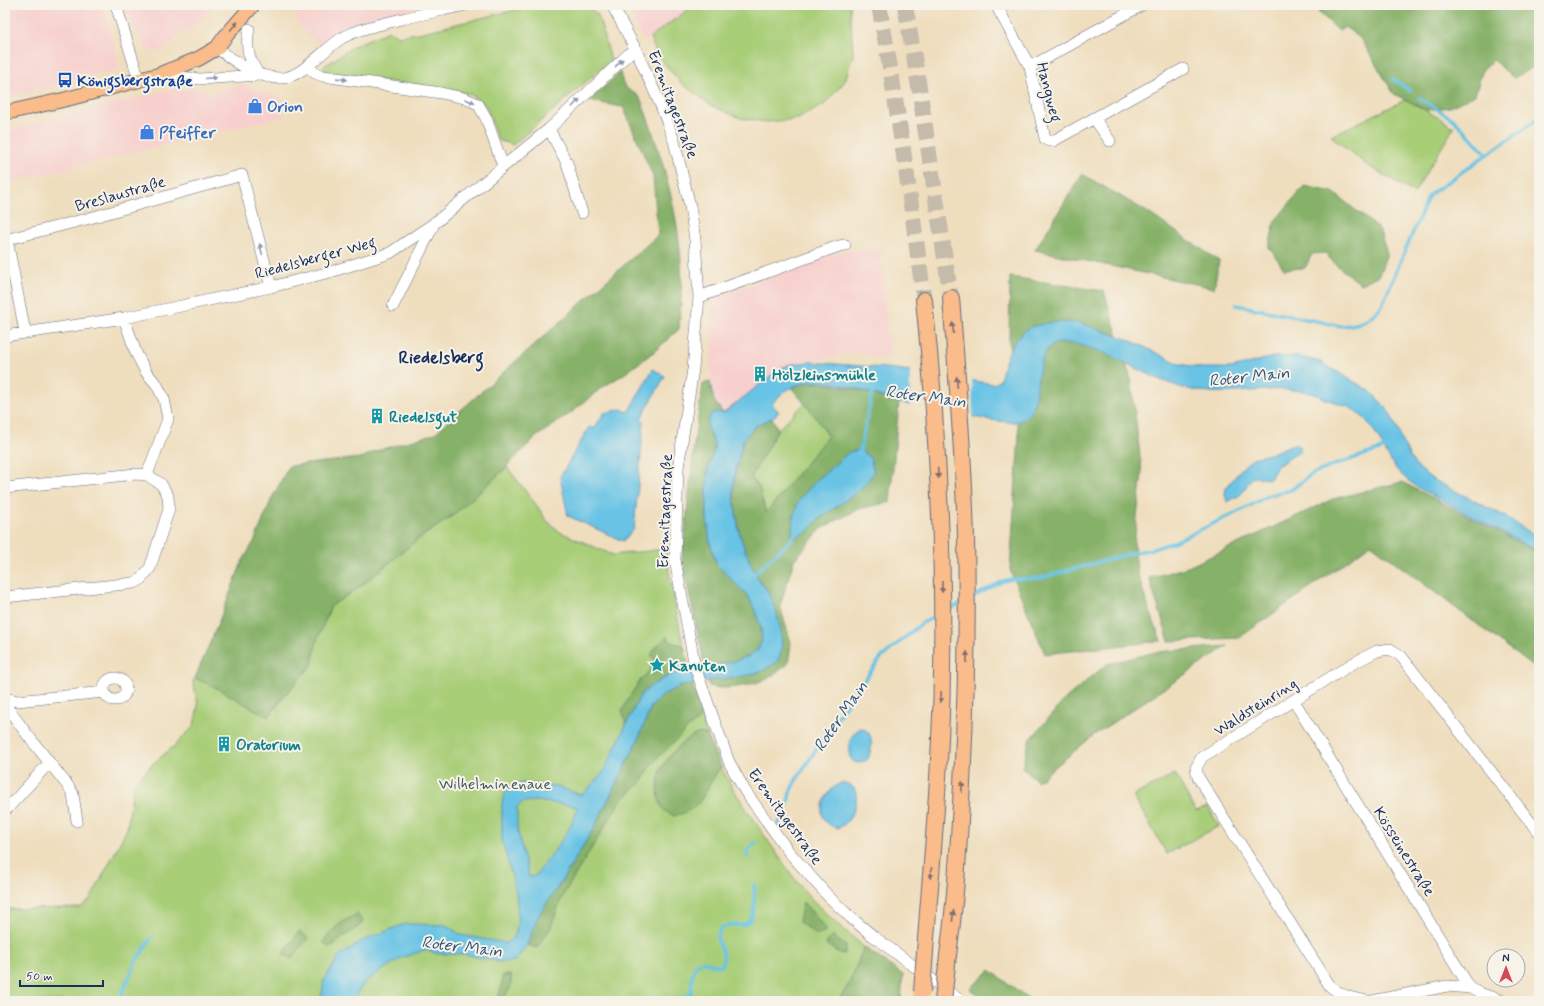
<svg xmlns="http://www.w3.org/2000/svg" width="1544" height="1006" font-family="Mynerve,sans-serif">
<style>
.built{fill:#f7d0cd}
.green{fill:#a9ce78;stroke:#627e6b}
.forest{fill:#86b168;stroke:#507063;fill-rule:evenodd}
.water{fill:#67c3e5;stroke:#4179a2;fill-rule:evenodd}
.pier{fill:#efdebe}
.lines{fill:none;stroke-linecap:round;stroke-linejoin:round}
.stream{stroke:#67c3e5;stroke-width:3.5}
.highway-tunnel{stroke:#c5bbab;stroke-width:16;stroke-dasharray:16 8;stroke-linecap:butt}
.minor-casing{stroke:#656c80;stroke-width:12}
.major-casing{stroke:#656c80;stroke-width:16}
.highway-casing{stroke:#656c80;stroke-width:18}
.minor{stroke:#fff;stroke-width:11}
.major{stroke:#f9bc8a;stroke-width:14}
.highway{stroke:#f9bc8a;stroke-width:16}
.highway-bridge-casing{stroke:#656c80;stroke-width:18;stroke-linecap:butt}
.highway-bridge{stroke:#f9bc8a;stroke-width:16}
.oneway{fill:#7f6e72}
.oneway2{fill:#8d97ae}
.labels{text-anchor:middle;stroke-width:4;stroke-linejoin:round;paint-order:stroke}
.transit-label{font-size:16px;font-weight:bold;fill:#164399;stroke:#f7f3e8;text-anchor:start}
.street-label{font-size:16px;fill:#1b2f5e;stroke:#f7f3e8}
.shop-label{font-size:16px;font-weight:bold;fill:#366cbe;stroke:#f7f3e8;text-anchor:start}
.culture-label{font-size:16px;font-weight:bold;fill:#0d838f;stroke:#f7f3e8;text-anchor:start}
.park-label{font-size:16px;fill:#3e5764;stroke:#f7f3e8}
.water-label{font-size:17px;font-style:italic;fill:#2e5480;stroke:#f7f3e8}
.quarter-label{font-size:18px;font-weight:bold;fill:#1b2f5e;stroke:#f7f3e8}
</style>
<rect width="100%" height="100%" fill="#f7f3e8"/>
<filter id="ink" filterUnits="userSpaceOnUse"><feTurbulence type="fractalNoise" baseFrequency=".025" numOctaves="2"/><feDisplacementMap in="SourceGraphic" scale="8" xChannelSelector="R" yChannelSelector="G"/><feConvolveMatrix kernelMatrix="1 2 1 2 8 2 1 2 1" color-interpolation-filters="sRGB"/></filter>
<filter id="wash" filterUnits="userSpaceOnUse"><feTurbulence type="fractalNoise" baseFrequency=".012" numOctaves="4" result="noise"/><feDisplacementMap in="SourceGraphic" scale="16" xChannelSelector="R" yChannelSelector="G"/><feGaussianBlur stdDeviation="0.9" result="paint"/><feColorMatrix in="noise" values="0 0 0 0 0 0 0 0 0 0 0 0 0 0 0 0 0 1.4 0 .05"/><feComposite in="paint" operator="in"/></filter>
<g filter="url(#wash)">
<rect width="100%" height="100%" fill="#efdebe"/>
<path class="built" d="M5 5H102L115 47 119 69 5 97Z
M123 5H219L162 51H147Z
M295 5H431L362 22 335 32 319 45 302 29 296 18Z
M628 5H696L644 41 631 15Z
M245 84 259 92 280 96 283 117 5 183V131L168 90 199 88 208 93 225 90Z
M880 248 890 358 856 353 791 364 723 413 714 401 710 382 715 302 732 292 800 265 836 253Z"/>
<path class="green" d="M536 5H587L598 15 611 60 513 145 498 140 486 106 470 94 322 71 323 67 357 44 389 31 399 36 423 32Z
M695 5H850L853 55 845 81 825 104 798 119 767 122 740 118 712 106 682 84 657 55 650 37Z
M1407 99 1454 127 1414 193 1367 165 1331 136Z
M805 403 815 416 828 436 766 514 759 487 751 477 778 429Z
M507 467 537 506 547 521 560 532 613 555 665 549C677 611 686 675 707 735 721 774 745 808 769 842 782 861 795 881 811 898 827 916 846 931 864 947L849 984 838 1001H5V909L80 908 90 900 127 829 134 783 150 766 173 747 194 726 198 705 193 681 195 678 217 688 269 717 284 696 312 665 317 640 331 606 361 586 417 540 452 516Z
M1175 774 1196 811 1208 807 1219 826 1167 854 1133 796Z
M1436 997 1437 1001H1410Z"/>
<path class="forest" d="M1311 5H1539V64L1514 78 1493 60 1483 69 1475 95 1450 107 1426 110 1394 94 1360 38 1345 27 1339 31Z
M620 72C621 76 622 83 625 86 629 92 638 93 641 100 659 148 675 198 680 250 683 276 681 303 679 329L655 351 627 372 600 389 572 412 536 437 491 482 452 516 417 540 361 586 331 606 317 640 312 665 284 696 268 717 217 688 195 678 218 624 242 562 255 540 272 498 289 466 360 458 379 450 434 434 658 235 653 176 623 107 589 101Z
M1082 174 1144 210 1219 261 1214 288 1035 250Z
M1304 186 1333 192 1379 229 1387 253 1379 275 1361 284 1342 270 1324 253 1312 254 1305 268 1284 269 1269 247 1275 221Z
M1010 277 1104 291 1131 380 1142 473 1134 543 1137 571 1145 598 1161 641 1045 654 1010 570 1019 435 1009 342Z
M710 382 714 401 723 413 708 430 714 443V450L708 469 707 486V518L710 543 717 565 749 596 757 615 761 628 762 641 757 650 749 656 732 662 705 667 682 560 695 437 703 384Z
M808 382C843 384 866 392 899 403L890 502 859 509 822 528 794 560 780 606 791 643 788 664C782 668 776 674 770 677 755 685 726 691 709 686L708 681 745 676 781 630 776 611 767 590 759 580 749 560 740 536 736 512 733 490 736 469 743 440 755 426 772 418 778 429 751 477 759 487 766 513 828 436 815 416 791 387ZM867 482C852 496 835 506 820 519 809 528 806 533 792 539Z
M1402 482 1539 553V671L1371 544 1239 638 1169 641 1149 578 1188 567 1333 499Z
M666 637 673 643 684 645 689 670 672 674 633 712 626 725 622 711C627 700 633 691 640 681 646 674 652 669 656 661L651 655 656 647Z
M1228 646 1094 735 1038 781 1022 768 1029 741 1066 698 1107 664 1156 652Z
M692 684 701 713 699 719 687 729 652 764 640 784 621 800 563 895 550 929 537 948 527 945 539 914 558 887 594 828 638 740 651 707 664 694 679 687Z
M701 733 707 735 721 767C702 790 708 807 674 816 670 814 664 811 662 807 657 800 657 778 661 770 667 757 687 735 701 733Z
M803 902 827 930 817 935 799 922Z
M357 914 363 923 329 948 323 942C332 928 343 921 357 914Z
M299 931 308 938 291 959 283 954Z
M832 936 846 946 845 954H840L826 944Z
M864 947 903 975 901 1001H838L849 984Z
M990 970 1032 1001H985L970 989Z
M511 975V986L505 996 506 1001H496C501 993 502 985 502 976Z"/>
<path class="water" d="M1054 322 1080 323 1127 339 1180 364 1202 368H1232L1273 357 1295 356 1320 362 1370 391 1386 407 1397 427 1403 444 1415 465 1432 479 1506 517 1539 538V552C1508 535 1477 520 1447 503 1431 495 1410 485 1398 471 1380 449 1378 423 1349 407 1343 404 1335 402 1328 400 1320 397 1311 392 1302 391 1268 386 1233 396 1199 391 1152 385 1114 348 1067 343 1025 338 1048 409 1022 420 1015 424 999 421 991 420 972 417 952 413 933 409 921 407 909 406 898 402 866 393 820 370 789 389 782 393 777 398 772 404L779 412 772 418 755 426 743 440 736 469 733 490 736 513 740 536 749 560 759 580 767 590 776 611 781 630 782 648 780 656 776 663 760 672 745 676 708 681 679 687 664 694 651 707 638 740 594 828 558 887 539 914 527 945 515 961 500 962 464 954H439L425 950 401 958 366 981 357 993 355 1001H321L324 980 339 956 364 940 405 924 446 925 461 935 506 943 512 939 516 933 518 918 516 892 502 840V804L504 795 511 787 522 783 554 786 582 795 603 773 641 694 654 684 672 674 732 662 749 656 757 650 762 641 761 628 757 615 748 596 717 565 710 543 707 518V486L708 469 714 450V443L708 430V420L710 416 714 412 724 413 779 369 791 364 811 362 897 369 994 384 1000 380C1005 360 1011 339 1029 328 1036 324 1047 324 1054 322ZM536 801 568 805 577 807C576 825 547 861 535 876L529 877 517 828V807L523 802Z
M653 369 665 376 641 419 644 421 634 529 623 541 568 516 560 477 589 427 594 429 604 413 621 409 628 412Z
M1293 444 1300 447 1301 451 1277 466 1270 479 1253 477C1248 482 1247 485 1244 491 1240 496 1233 499 1227 502L1225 494 1226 488 1243 467 1253 458 1270 454Z
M860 450 870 457 874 472 867 482 856 493 819 519 807 532 792 539 793 518 799 500 815 482 849 452Z
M862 728C875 733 872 749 868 759 844 776 843 733 862 728Z
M840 783C869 781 854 825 837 828 811 820 823 793 840 783Z"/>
<path class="pier" d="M910 369 972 379 973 419 910 407Z"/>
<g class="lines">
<path class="stream" d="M1393 79 1410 91
M1419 98 1453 119 1487 154
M1236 305 1341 326C1360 325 1368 321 1381 307L1429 195 1539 118
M858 454 860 450 873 390
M753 575 792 539 794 536
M971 598 1003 581 1012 579 1041 578 1132 553 1153 549 1174 542 1246 508 1269 495 1291 490 1312 474 1337 464 1388 447
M948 610 962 603
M779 825 781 814 788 803 790 792 796 780 845 706 881 658 922 623 939 615
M748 857 747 850 756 843
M119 1001 136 961 152 937
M647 1001 649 998 680 999 691 994C692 985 690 961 704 962 711 962 715 967 722 966 726 957 721 947 717 939L720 929 728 925H745C758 914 754 899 754 884"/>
</g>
</g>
<g filter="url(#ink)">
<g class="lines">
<path class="highway-tunnel" d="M879 5C897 103 911 201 924 300
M905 5 917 74 951 298"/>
<defs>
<path id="minor" d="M116 5 139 80
M612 5 635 48 662 108 674 141 690 206 695 240 699 297 693 369 678 468 675 560 695 667 729 762 745 791 789 852 828 896 850 917 873 936 961 1001
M996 5 1030 67 1045 139 1049 141H1053L1183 69
M249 29C245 47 249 60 259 75
M217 48C235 62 258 79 282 78 302 77 324 49 342 38 360 28 382 24 402 19 423 14 444 10 465 5
M307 66 315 73 323 76 441 93 464 98 478 104 486 118 503 166
M1030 67 1142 5
M159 75 200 79 259 75
M1094 118 1110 141
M549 129 567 163 582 213
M5 240 90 218 242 175 271 287
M7 240 25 332
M699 297 839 246 845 245
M393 306 435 222
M124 318 136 353 146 372 157 385 164 399 168 419 147 475
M5 336 124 318 271 287 330 272 390 253 436 222 549 129 635 48
M5 488 135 474 147 475 161 484 168 496 169 509 150 568 140 580 134 583 5 597
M104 689a11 11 0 1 1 22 0a11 11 0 1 1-22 0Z
M5 698 7 707 26 733 68 786 73 794 77 821
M5 698 17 701 104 692
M1294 701 1470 988 1482 994 1503 1001
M5 811 49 763
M1368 1001C1351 998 1343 997 1330 986L1198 777 1196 768 1202 757 1352 664 1377 651 1390 649 1401 656 1539 833
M1372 1001 1447 986 1470 988"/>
<path id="major" d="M5 113 67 99 158 75 198 59 217 48 224 38 253 5"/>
<path id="highway" d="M924 300C937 423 944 548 942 672 941 761 933 849 926 938
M948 955C956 898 959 841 962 784 966 702 968 620 966 539 964 458 957 378 951 298"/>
</defs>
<use href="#minor" class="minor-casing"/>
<use href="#major" class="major-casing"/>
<use href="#highway" class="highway-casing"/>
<use href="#minor" class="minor"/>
<use href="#major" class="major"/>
<use href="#highway" class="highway"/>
<defs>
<path id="highway-bridge" d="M922 992 926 938
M943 1001 948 955"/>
</defs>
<use href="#highway-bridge" class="highway-bridge-casing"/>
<use href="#highway-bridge" class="highway-bridge"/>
</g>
<defs><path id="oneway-solid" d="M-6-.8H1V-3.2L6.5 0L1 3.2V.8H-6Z"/></defs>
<g class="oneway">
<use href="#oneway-solid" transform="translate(234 26) rotate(-48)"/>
<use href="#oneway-solid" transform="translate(953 328) rotate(-95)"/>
<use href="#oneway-solid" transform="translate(957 382) rotate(-93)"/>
<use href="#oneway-solid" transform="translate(938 473) rotate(85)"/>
<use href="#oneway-solid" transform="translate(942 587) rotate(89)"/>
<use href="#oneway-solid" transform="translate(967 657) rotate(-90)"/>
<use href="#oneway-solid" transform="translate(941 697) rotate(92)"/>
<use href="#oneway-solid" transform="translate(962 787) rotate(-87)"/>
<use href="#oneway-solid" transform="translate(931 873) rotate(95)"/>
<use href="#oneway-solid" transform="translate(953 916) rotate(-83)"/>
</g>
<g class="oneway2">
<use href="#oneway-solid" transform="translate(619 63) rotate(-43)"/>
<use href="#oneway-solid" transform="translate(211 78) rotate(-5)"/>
<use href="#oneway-solid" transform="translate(342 79) rotate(8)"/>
<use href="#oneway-solid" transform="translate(470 101) rotate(23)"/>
<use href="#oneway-solid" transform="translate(576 103) rotate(-45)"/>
<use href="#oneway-solid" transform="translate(261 249) rotate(-104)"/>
</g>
</g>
<defs>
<symbol id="bus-bare" viewBox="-9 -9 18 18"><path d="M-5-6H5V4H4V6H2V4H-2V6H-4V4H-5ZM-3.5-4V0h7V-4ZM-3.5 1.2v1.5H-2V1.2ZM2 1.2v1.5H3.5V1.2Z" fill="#1a4fb4" stroke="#f7f3e8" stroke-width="2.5" paint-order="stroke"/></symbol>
<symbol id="shop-bare" viewBox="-9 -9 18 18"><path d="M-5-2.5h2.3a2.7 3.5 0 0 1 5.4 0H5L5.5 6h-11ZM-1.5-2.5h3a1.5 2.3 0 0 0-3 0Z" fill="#3f7fe0" stroke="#f7f3e8" stroke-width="2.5" paint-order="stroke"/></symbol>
<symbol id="building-bare" viewBox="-9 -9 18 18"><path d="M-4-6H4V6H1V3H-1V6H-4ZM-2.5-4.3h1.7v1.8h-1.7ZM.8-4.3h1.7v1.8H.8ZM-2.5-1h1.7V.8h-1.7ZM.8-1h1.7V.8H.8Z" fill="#0f9aa8" stroke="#f7f3e8" stroke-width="2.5" paint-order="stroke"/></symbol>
<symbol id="sight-bare" viewBox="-9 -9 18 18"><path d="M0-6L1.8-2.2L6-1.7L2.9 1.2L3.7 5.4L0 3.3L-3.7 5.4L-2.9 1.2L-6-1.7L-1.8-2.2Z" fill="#0f9aa8" stroke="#f7f3e8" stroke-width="2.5" paint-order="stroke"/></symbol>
</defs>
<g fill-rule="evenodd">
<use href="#bus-bare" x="54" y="69" width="22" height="22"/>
<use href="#shop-bare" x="244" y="95" width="22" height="22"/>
<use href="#shop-bare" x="136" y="121" width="22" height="22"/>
<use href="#building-bare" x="749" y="363" width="22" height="22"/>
<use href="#building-bare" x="366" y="405" width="22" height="22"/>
<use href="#sight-bare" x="646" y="654" width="22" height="22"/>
<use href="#building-bare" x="213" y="733" width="22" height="22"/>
</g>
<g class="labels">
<g class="transit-label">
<text x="77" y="86">Königsbergstraße</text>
</g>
<g class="street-label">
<text transform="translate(1050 92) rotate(76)" y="6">Hangweg</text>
<text transform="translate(674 104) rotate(69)" y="6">Eremitagestraße</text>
<text transform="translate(120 193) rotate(-16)" y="6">Breslaustraße</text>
<text transform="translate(315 257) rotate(-15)" y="6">Riedelsberger Weg</text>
<text transform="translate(664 511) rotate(-88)" y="6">Eremitagestraße</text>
<text transform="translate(1255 706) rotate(-32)" y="6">Waldsteinring</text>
<text transform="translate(786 816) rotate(54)" y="6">Eremitagestraße</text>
<text transform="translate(1405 851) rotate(58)" y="6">Kösseinestraße</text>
</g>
<g class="shop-label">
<text x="267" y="112">Orion</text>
<text x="159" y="138">Pfeiffer</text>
</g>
<g class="culture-label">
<text x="772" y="380">Hölzleinsmühle</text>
<text x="389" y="422">Riedelsgut</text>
<text x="669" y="671">Kanuten</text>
<text x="236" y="750">Oratorium</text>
</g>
<g class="park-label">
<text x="495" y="789">Wilhelminenaue</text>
</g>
<g class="water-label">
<text transform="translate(1249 376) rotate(-6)" y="6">Roter Main</text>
<text transform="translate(926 396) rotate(8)" y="6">Roter Main</text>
<text transform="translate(840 716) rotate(-55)" y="6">Roter Main</text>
<text transform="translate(462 946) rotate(7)" y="6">Roter Main</text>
</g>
<g class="quarter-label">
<text x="441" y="363">Riedelsberg</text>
</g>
</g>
<rect width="1544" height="1006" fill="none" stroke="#f7f3e8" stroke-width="20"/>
<g transform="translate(1506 968)"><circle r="19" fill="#f7f3e8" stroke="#9fa5b1"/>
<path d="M0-3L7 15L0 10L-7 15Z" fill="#d1495b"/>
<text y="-6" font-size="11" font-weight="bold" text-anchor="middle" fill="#1b2f5e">N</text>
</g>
<path d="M20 980v6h83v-6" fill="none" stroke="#1b2f5e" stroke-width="2"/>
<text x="26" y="980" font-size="12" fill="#1b2f5e" stroke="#f7f3e8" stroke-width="3" paint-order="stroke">50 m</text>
</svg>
